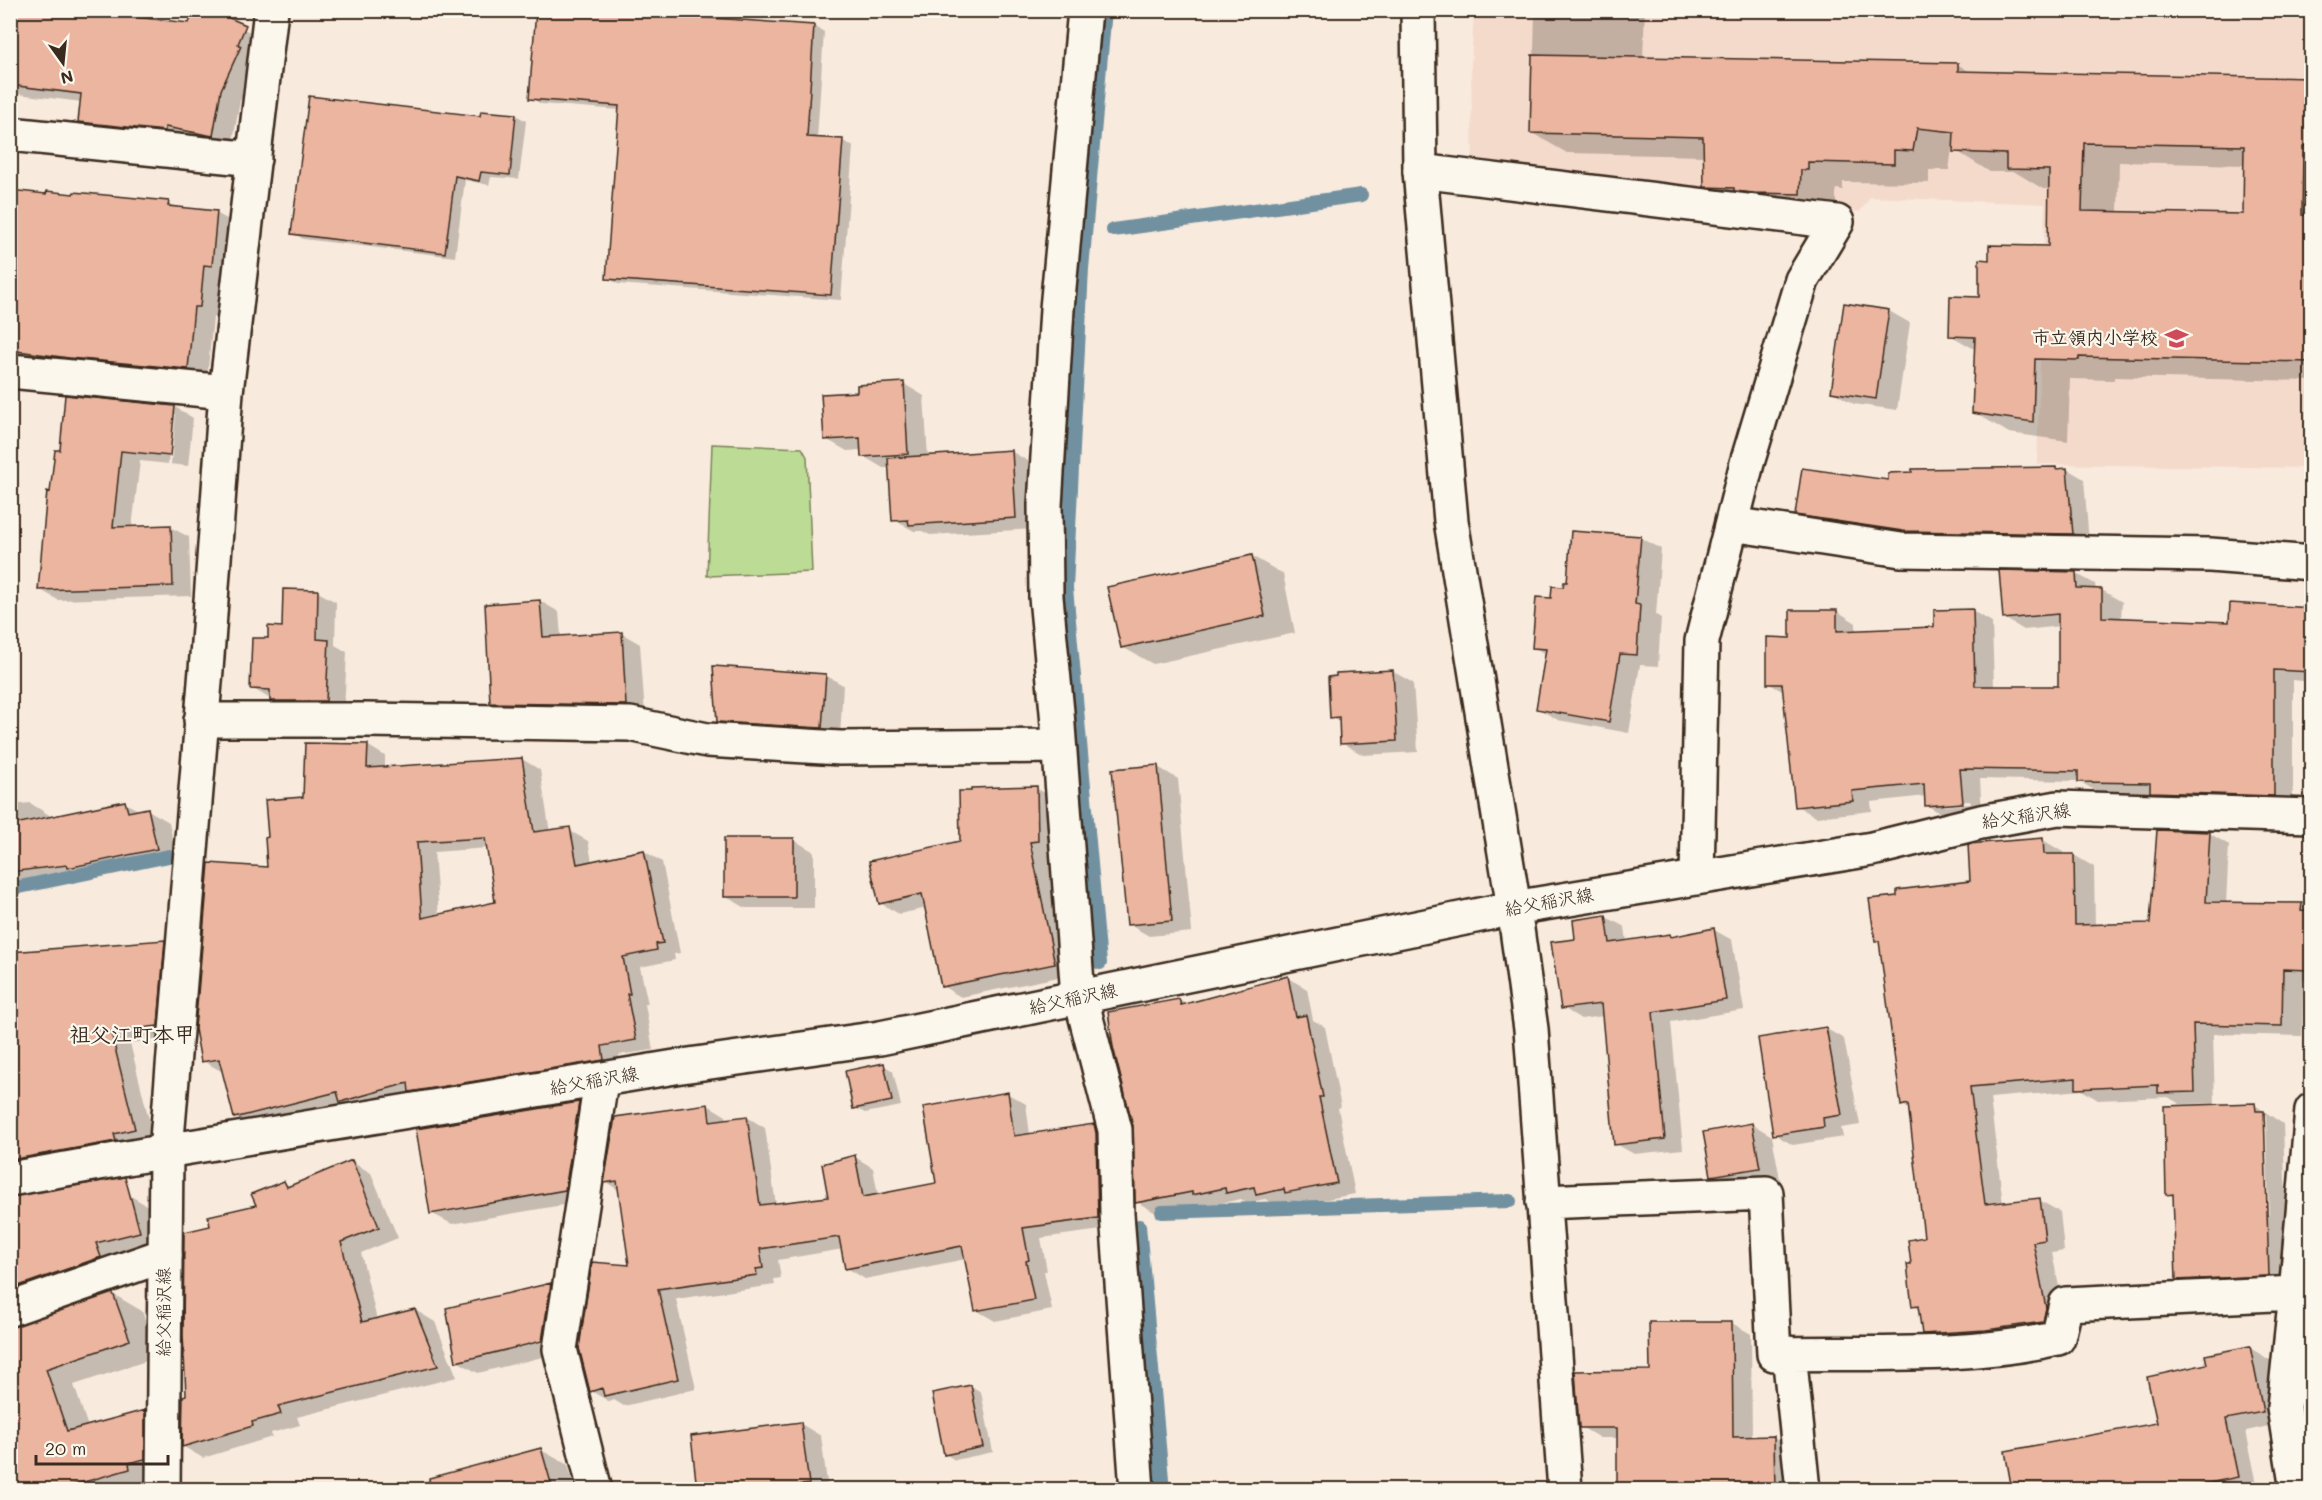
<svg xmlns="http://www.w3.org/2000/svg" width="2322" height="1500" font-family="Mali,'Klee One',sans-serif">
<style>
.built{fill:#f4dacb}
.green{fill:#bcdc96;stroke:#7c835a;stroke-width:1.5}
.shadow{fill:#0003;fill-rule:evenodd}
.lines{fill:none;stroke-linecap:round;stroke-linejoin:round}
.stream{stroke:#7291a0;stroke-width:14}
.building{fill:#ebb5a0;stroke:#3b2a1e;stroke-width:1.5;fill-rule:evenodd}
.minor-casing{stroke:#3b2a1e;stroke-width:38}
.tertiary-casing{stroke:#3b2a1e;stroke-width:38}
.secondary-casing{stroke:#3b2a1e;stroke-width:38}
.minor{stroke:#fbf7ec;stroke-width:33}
.tertiary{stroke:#fbf7ec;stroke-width:33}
.secondary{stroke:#fbf7ec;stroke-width:33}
.labels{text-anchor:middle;stroke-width:4.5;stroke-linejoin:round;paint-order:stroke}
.poi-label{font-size:18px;font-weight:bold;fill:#3b2a1e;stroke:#fbf7ec;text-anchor:end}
.street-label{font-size:18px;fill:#3b2a1e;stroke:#fbf7ec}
.quarter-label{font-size:21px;font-weight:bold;fill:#3b2a1e;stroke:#fbf7ec}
</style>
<rect width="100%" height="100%" fill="#f8eadd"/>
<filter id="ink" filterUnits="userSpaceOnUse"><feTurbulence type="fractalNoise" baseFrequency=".0167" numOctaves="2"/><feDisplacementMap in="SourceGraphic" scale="12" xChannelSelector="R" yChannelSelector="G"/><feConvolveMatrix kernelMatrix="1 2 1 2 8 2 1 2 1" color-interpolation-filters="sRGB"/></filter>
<g filter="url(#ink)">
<path class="built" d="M1474 11H2311V468L2037 464 2045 204 1870 197 1860 212 1473 166 1471 63Z"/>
<path class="green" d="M712 444 802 448 807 457 812 572 707 576Z"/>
<path class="shadow" d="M10 10H138L137 19 189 24 205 10 264 39 260 58 240 101 232 146 99 133 80 121 82 102 10 93Z
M537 10H652L661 16 814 26 824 32 817 139 843 141 853 146 841 300 618 284 608 278 620 110 541 104 531 98Z
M1535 10H1645L1643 58 1957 64 1972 73 2312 79V381L2114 377V380L2070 379 2068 441 2009 433 1974 412 1976 350 1950 335 1980 298 1990 261 2049 248 2050 189H2043L2015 172H1990L1952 148 1949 170H1929V183L1843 182V190L1836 189V213L1741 206 1705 186V156L1567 153 1532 133ZM2119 162 2245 165 2244 216 2118 214Z
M516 115 526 121 519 179 491 177 489 185 465 180 455 257 303 239 293 233 482 118Z
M10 191 47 196 168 203 178 209 216 213 236 224 231 276 223 275 219 317H213L207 379 10 358Z
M1845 305 1889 311 1910 323 1897 410 1854 404 1833 392Z
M904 384 924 396 928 457 1011 451 1031 463 1035 529 930 535 922 531H914L894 520 890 468H883L863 456 862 450 847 451 826 439 859 393Z
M175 407 193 418 188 466 140 461 132 528 170 527 189 537 191 596 58 600 39 589 52 493ZM173 414H176L171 464H168Z
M2067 469 2084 479 2089 543 1921 540 1814 524 1797 514 1889 482Z
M1640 537 1661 549 1656 615 1661 618 1658 666 1640 665 1629 733 1558 720 1537 708 1546 654 1533 647 1553 600 1565 588Z
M1252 556 1283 574 1295 633 1153 664 1122 647Z
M2075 573 2095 584 2096 590H2102L2122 602 2121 619 2230 623 2312 611V682L2293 680V806L2171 803 2156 794 2099 793 2079 781 1980 779 1982 814 1946 817 1927 805 1926 796 1871 802 1872 811 1816 817 1797 806 1784 692 1768 683 1791 639 1837 611 1856 623V631L1936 628 1972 611 1992 622 1994 687 2059 688 2060 626 2024 630 2004 618ZM1970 801 1971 804 1944 806V803Z
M285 591 318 592 336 602 335 645 347 652 344 711H290L252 688 270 640 283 629Z
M540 601 559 612 561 637 621 633 640 644 645 715 511 713 492 702Z
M1392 671 1413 683 1418 752 1363 755 1342 743 1340 722 1331 717Z
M825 675 843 685 840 737 737 731 719 721Z
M367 745 385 756V768L522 759 540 770 550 833 570 831 588 841 592 862 644 851 662 862 680 953 674 954 675 960 640 967 648 1004H645L653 1050 619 1055 622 1069 359 1111 346 1104 253 1128 235 1117 224 1071H221L203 1061 268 868 305 799ZM488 848 497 903 439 916 434 852Z
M1158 767 1178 779 1192 932 1149 936 1128 924Z
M1036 788 1055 799 1056 852H1048L1073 974 961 997 942 986 927 908 899 914 880 903Z
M30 803 54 818 125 803 140 811 148 810 169 822 177 861 90 879 86 877 10 886V805Z
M2209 833 2229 845 2226 904 2312 906V980H2303L2302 1036 2213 1034 2215 1103 2180 1104 2168 1097 2098 1100 2082 1090 1990 1098 2003 1204 2039 1200 2060 1212 2064 1251 2052 1253 2066 1320 1943 1345 1923 1333 1920 1310 1913 1306V1265L1926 1238 1910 1109 1902 1105 1881 943 1876 940 1899 897 1972 882 2043 840 2063 852V855H2074L2094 867 2095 926 2151 924Z
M794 840 814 852V908H746L725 896Z
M1606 917 1625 927 1627 942 1670 935 1674 938 1714 930 1732 940 1744 1010 1671 1022 1683 1149 1634 1154 1616 1144 1603 1016 1581 1019 1563 1008 1577 940Z
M164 942 184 953 177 1037 130 1043 154 1140 10 1166V969Z
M1288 978 1307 989 1313 1020 1325 1027 1341 1107 1338 1108 1355 1194 1305 1203 1300 1200 1276 1205 1265 1199 1246 1203 1241 1199 1213 1205 1208 1203 1156 1213 1137 1202 1179 1000 1187 1005Z
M1825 1028 1844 1039 1860 1125 1841 1128 1843 1137 1793 1145 1774 1134Z
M883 1065 893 1071 901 1106 865 1113 855 1108Z
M1008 1094 1026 1104 1030 1135 1094 1126 1113 1137 1117 1228 1041 1238 1047 1271H1044L1052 1310 995 1321 976 1310 966 1259 865 1279 847 1268 843 1249 778 1260 781 1278 774 1279 775 1285 676 1299 696 1389 624 1406 614 1400 610 1402 591 1391 631 1267 620 1191 606 1182 708 1105 726 1116 727 1120 747 1117 765 1128 776 1205 830 1199 855 1157 873 1168 878 1195 938 1184Z
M579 1103 599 1115 586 1201 452 1224 431 1213Z
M2255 1105 2283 1124 2286 1208 2304 1218 2288 1286 2196 1290 2177 1279 2175 1198 2168 1194ZM2263 1112 2266 1115 2269 1215H2266Z
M1752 1124 1772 1136 1780 1179 1733 1188 1712 1176Z
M352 1162 371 1173 398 1238 361 1253 377 1320 415 1310 435 1322 457 1377 297 1417 300 1425 271 1433 272 1437 203 1458 184 1447V1397L187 1396 212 1227 259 1206 284 1182 291 1187Z
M129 1195 158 1212 168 1248 24 1314 20 1323V1327L113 1294 142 1311 158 1357 74 1385 88 1427 145 1412 173 1428 159 1485 142 1490H10V1227Z
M551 1285 571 1296 563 1352 478 1373 457 1361 515 1294Z
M1732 1323 1751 1334 1752 1438H1774L1793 1449V1490H1619V1438H1600L1581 1427 1651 1372Z
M2250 1348 2270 1360 2283 1423 2246 1431 2258 1489 2014 1490 2158 1424 2209 1365Z
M971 1386 981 1392 993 1452 955 1460 945 1454Z
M801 1424 821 1436 828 1490H699Z
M541 1450 568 1465 575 1490H390Z"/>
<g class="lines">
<path class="stream" d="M1113 230 1361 195
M10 889 169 856
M1100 963 1066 588 1082 269 1105 10
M1162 1212 1510 1201
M1139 1226 1163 1490"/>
</g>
<path class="building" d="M10 10H72L189 23 194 10H211L246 25 238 44 241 46 221 90 213 136 165 127V131L78 122 81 94 10 85Z
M536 10H651V14L814 25 807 137 843 139 831 295 606 279 619 106 529 99Z
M1532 55 1958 63V71L2312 78V147L2303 146 2302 215 2312 216V362L2079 357V360L2035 359 2033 422 1972 413 1975 337 1949 336 1950 296 1979 297V259L1989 260V245L2048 246 2049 170 2006 169V154L1953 152 1954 132 1917 128 1913 151 1894 150V164L1808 162V170H1801L1800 194 1754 193 1734 191V188L1704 187 1703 137 1530 133ZM2084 143 2244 146 2243 214 2082 211Z
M309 96 480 116 481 111 516 114 510 175 481 172 479 181 455 176 445 253 291 234Z
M10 190 46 194 47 191 73 194 74 192 158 200 169 201 168 206 217 211 212 266 204 265 200 307H194L188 369 69 358 10 350Z
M1844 303 1889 310 1876 399 1831 392Z
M904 382 908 454 861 457 860 438 824 440 821 394 857 392V385Z
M65 395 175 406 170 456 121 451 113 527 171 525 173 586 38 590 47 491 50 492 55 450H60Z
M1012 450 1016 518 909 525 908 520 892 521 888 458Z
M2056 467V469L2067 468 2073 534 1903 531 1795 515 1802 468 1888 480V473L1912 472V469Z
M1571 531 1641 536 1635 604 1640 605 1637 655 1620 654 1609 722 1536 709 1546 649 1532 648 1536 597 1551 598 1552 586 1563 587 1564 582H1567Z
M1252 555 1265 616 1121 648 1107 587Z
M1999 570 2076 572 2077 588 2102 589V617L2229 622 2230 603 2312 608V672L2274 670V796L2150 792V783L2078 782V771L1960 769 1963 803 1925 806 1924 784 1852 791 1853 801 1795 807 1782 684H1767V637L1790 638V610H1837V631L1934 627V610L1973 609 1975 686H2058V614L2003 619Z
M283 589 318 590 317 639 329 640 326 701H270V690L250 689 252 638H268V626L282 627Z
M540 600 543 637 622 632 626 705 490 703 485 604Z
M713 666 826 674 822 728 717 722Z
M1393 670 1397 741 1340 744 1339 717 1330 718 1328 677 1336 676V673Z
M305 743 368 744 367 768 522 758 534 832 570 827 577 864 644 850 663 943 656 944 657 950 623 957 630 994H627L636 1040 602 1046 604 1060 409 1092 408 1083 340 1102 337 1092 234 1118 219 1059 201 1062 195 1029 209 863 267 867 265 838 268 837 265 800 303 797ZM485 838 495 902 422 918 417 842Z
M1158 765 1172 921 1127 925 1112 769Z
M1037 786 1038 841 1030 842 1055 964 941 987 922 894 879 904 869 861 960 841 959 791H971V788Z
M125 801 128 812 148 808 157 849 68 868 67 865 10 872V825Z
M2157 830 2210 832 2206 902 2302 903 2301 911 2311 912 2310 970 2283 969 2282 1026 2193 1024 2195 1092 2158 1093V1085L2076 1089V1078L1970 1087 1985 1204 2040 1198 2045 1240 2033 1242 2046 1308 2043 1322 1986 1330 1922 1334 1918 1306 1912 1307 1907 1264H1911L1908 1240 1924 1237 1908 1104 1901 1106 1879 941H1875L1869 899 1897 896V890L1970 881 1968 844 2043 838 2044 854H2074L2075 925 2150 923Z
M724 838H794V897H724Z
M1606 915 1610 943 1670 934 1671 937 1714 928 1726 1000 1653 1012 1665 1139 1614 1145 1601 1004 1561 1009 1551 942 1575 939 1573 920Z
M165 940 158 1026 111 1032 135 1129 114 1134 116 1141 10 1160V952Z
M1288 976 1296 1017 1306 1015 1323 1097H1319L1337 1183 1285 1193 1284 1189 1256 1195 1254 1187 1226 1193 1225 1188 1192 1195V1192L1135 1203 1133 1126 1113 1047 1108 1012 1179 999 1181 1005Z
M1826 1027 1842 1115 1823 1118 1824 1127 1773 1135 1758 1038Z
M884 1063 892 1101 853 1109 845 1071Z
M1008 1092 1014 1136 1094 1124 1096 1133 1098 1218 1023 1228 1029 1260 1026 1261 1034 1300 975 1311 962 1246 845 1269 839 1237 760 1249 763 1268 756 1269 757 1275 658 1289 678 1379 604 1396 602 1388 590 1392 579 1348 592 1262 629 1265 617 1181 604 1183 615 1117 708 1104 710 1121 747 1116 760 1205 828 1197 822 1164 855 1155 863 1197 936 1183 923 1107Z
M579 1102 565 1190 430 1214 416 1129Z
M2255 1103 2256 1111H2264L2269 1276 2176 1280 2173 1194 2166 1195 2164 1106Z
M1752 1123 1760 1168 1711 1176 1703 1132Z
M352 1160 379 1227 341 1242 362 1322 415 1309 438 1366 278 1406 281 1414 252 1422 253 1426 182 1447 183 1396 186 1395 183 1334 184 1232 210 1226 208 1216 256 1205 251 1194 284 1181 287 1187Z
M125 1177 140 1232 96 1243 101 1257 10 1289V1197Z
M551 1283 542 1341 456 1362 446 1308Z
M113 1293 130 1340 46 1369 67 1431 145 1410V1459L129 1463 130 1469 56 1490H10V1327Z
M1649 1322H1732L1733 1437 1774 1436 1775 1490H1617V1428H1579L1575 1371 1650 1370Z
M2250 1346 2263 1412 2226 1419 2238 1477 2176 1490H2012L2005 1451 2157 1423 2147 1377 2207 1364 2205 1355Z
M971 1385 983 1447 944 1455 932 1393Z
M801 1422 809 1484 767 1490H697L691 1436Z
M541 1448 553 1490H430L429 1478Z"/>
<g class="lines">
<defs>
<path id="minor" d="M1085 10 1057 309 1045 505 1046 597 1057 712 1077 983 1115 1130 1117 1214 1137 1490
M10 134 254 159
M1420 171 1837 222 1802 280 1747 463 1702 641 1697 877
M10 371 226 392
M1732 524 1901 550 2210 555 2312 563
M201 720H364L630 724 707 740 840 748 1059 746
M1514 908 1531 1029 1565 1490
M10 1179 166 1151 206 670 226 392 271 10
M1543 1202 1766 1193 1774 1354C1867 1352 1967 1359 2058 1338L2066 1304 2296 1293
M10 1309 165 1255
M1789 1353 1803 1490
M595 1490 560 1349 601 1081
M2297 1490 2284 1407 2296 1293 2312 1110"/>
<path id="tertiary" d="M1418 10 1420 171 1451 521 1514 908"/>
<path id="secondary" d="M163 1490 166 1151 675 1067 880 1038 1514 908 1872 849 1981 822 2058 808 2312 816"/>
</defs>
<use href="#minor" class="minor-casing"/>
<use href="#tertiary" class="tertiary-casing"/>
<use href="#secondary" class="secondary-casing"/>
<use href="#minor" class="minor"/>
<use href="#tertiary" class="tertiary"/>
<use href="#secondary" class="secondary"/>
</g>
</g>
<defs>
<symbol id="school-bare" viewBox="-9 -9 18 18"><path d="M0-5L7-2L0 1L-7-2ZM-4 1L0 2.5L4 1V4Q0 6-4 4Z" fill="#d1495b" stroke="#fbf7ec" stroke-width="2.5" paint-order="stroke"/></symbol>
</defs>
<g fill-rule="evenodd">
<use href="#school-bare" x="2160" y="322" width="33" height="33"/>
</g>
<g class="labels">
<g class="poi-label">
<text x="2158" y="344">市立領内小学校</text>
</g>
<g class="street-label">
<text transform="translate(2026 816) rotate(-8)" y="6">給父稲沢線</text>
<text transform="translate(1549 902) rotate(-10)" y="6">給父稲沢線</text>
<text transform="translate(1073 999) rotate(-12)" y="6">給父稲沢線</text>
<text transform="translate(594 1081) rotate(-10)" y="6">給父稲沢線</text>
<text transform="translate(164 1312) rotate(-90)" y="6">給父稲沢線</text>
</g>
<g class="quarter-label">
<text x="132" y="1042">祖父江町本甲</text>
</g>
</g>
<rect width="2322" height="1500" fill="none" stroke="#fbf7ec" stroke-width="36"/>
<rect x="18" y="18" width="2286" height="1464" fill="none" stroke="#3b2a1e" stroke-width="2" filter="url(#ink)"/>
<g transform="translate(63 63) rotate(165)" stroke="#fbf7ec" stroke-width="4.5" paint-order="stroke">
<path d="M0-4.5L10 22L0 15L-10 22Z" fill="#3b2a1e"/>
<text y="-9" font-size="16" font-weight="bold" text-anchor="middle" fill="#3b2a1e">N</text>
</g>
<path d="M36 1455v9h132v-9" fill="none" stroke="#3b2a1e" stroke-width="3"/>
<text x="45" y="1455" font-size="18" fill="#3b2a1e" stroke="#fbf7ec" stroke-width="4.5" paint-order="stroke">20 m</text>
</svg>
